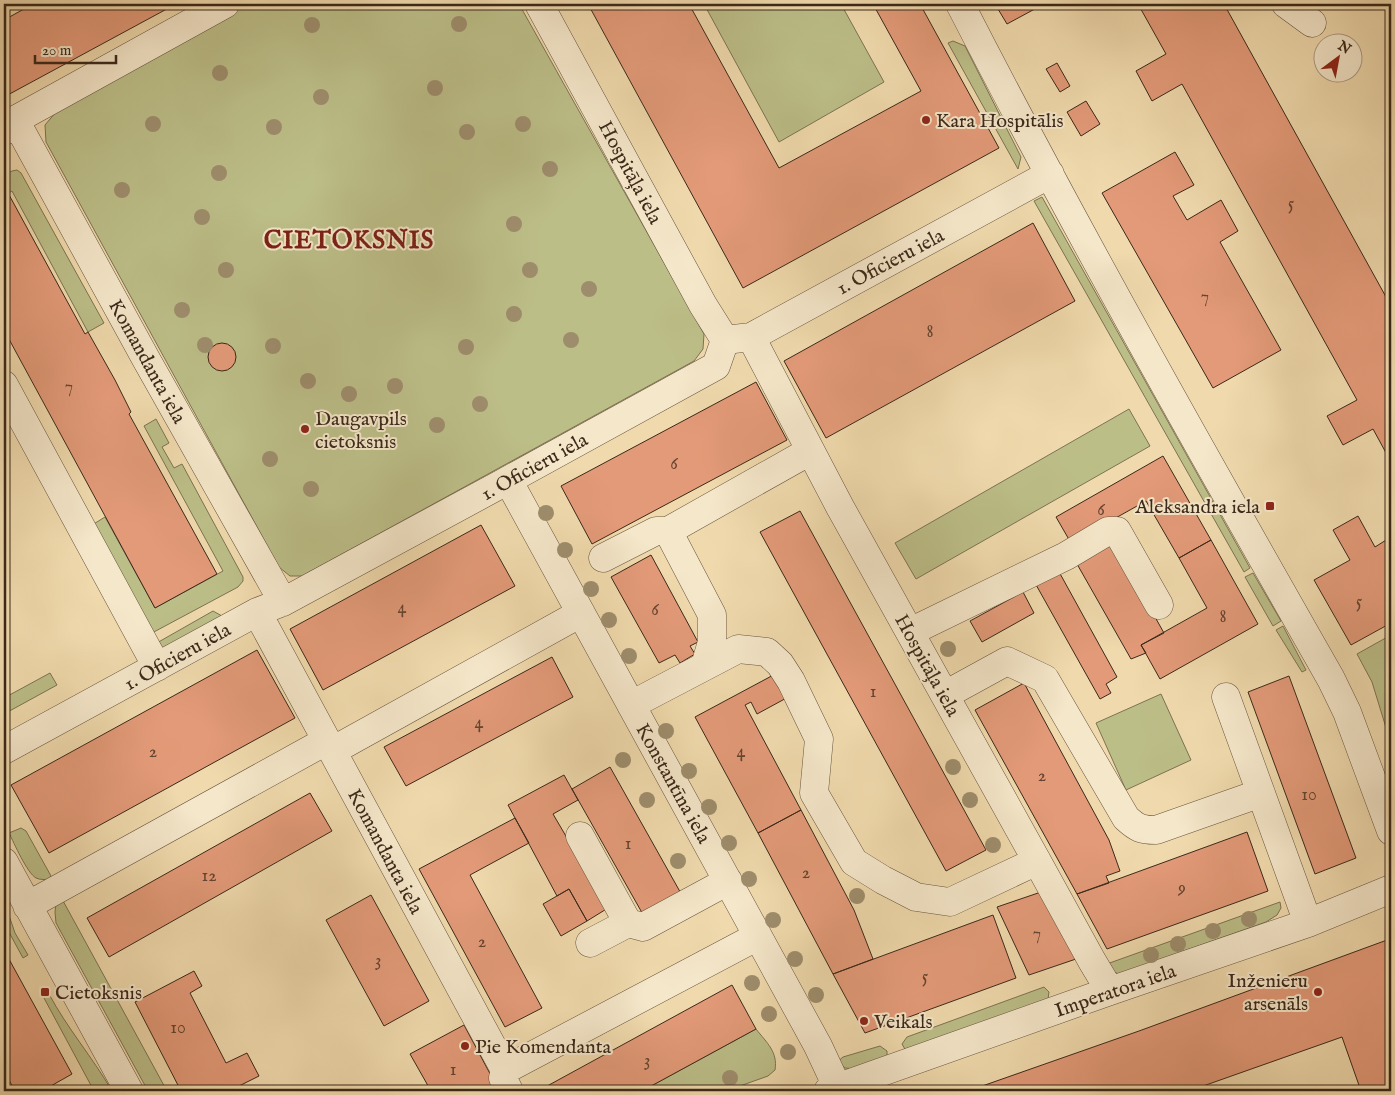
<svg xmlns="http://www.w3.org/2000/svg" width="1395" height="1095" font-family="'IM FELL English',serif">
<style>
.green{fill:#bcbe88;stroke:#7c7351}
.building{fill:#e39a78;stroke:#3b281a}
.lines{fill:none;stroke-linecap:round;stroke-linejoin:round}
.minor-casing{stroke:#68543f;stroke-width:29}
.minor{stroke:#f5e7ca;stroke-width:28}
.tree{fill:#9e8d6c}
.poi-dot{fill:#8f2418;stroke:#f5e7ca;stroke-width:2}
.labels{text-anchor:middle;stroke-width:4;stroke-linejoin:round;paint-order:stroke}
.number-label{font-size:18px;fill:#654432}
.poi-label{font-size:20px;fill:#3b281a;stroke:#f5e7ca;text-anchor:start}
.street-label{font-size:20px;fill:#3b281a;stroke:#f5e7ca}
.district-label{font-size:25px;font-weight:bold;letter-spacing:1px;fill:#7a1f14;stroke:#f5e7ca}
</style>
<rect width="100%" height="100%" fill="#f0daad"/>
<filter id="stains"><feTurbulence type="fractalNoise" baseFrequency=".004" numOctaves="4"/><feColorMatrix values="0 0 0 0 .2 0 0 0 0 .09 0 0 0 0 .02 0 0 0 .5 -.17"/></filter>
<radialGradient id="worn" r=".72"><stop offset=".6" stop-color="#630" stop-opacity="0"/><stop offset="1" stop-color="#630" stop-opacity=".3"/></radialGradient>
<path class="green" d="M245 4H519L704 334 703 349 694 361 302 576H290L279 567 46 142 45 125 56 112Z
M704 4H841L884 82 779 142Z
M953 41 965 46 1021 157 1018 169 948 43Z
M17 170 21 173 104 323 88 332 12 191 4 196V176L12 171Z
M1042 197 1250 568 1244 572 1034 201Z
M1129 409 1150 446 916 579 895 543Z
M156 419 169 443 162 447 174 468 182 464 243 577V581L238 587 152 633 92 525 105 517 155 608 223 571 144 426Z
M1253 573 1281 621 1273 626 1245 577Z
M213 611 222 616 159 650 155 644Z
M1283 626 1306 670 1302 672 1276 630Z
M1391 635V744L1372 682 1357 654Z
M50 673 57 685 4 714V698Z
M1161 694 1191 760 1126 790 1096 723Z
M21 828 26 831 51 876 48 880C44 879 40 880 36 878 27 873 14 843 9 833Z
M62 899 167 1091H148L56 923 55 912 56 904Z
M4 901 15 933 28 955 23 958 4 923Z
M1280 902 1281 908 1277 915 1266 922 1119 974 1111 971 1104 965Z
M1044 987 1049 992 1048 999 906 1051 902 1044 907 1037Z
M49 994C67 1028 93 1058 112 1091H94L44 998Z
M756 1029C767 1043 778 1052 775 1070L768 1076 726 1091H642Z
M880 1046 887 1051V1057L856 1069 845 1068 837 1062 843 1057Z"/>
<path class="building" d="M33 4H176L4 97V20Z
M588 4H689L779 168 921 91 873 4H920L999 148 743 288Z
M995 4H1044L1007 24Z
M1138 4H1224L1391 306V462L1373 429 1343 445 1327 416 1357 400 1182 84 1152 101 1136 71 1166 54Z
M1057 63 1070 86 1060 92 1046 69Z
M1086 101 1100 124 1081 136 1067 112Z
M1175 152 1194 185 1173 196 1187 220 1221 200 1238 231 1220 242 1281 350 1213 388 1102 193Z
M8 193 85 334 88 332 115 380 131 412 129 414 217 574 155 608 4 330V196Z
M1033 223 1075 301 826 438 784 361Z
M208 357a14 14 0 1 1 28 0a14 14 0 1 1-28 0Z
M756 382 787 440 592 544 561 486Z
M1163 456 1211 540 1179 558 1146 501 1071 543 1056 517Z
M800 511 986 850 946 871 760 532Z
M1358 516 1375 547 1391 537V623L1351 645 1314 580 1350 560 1333 530Z
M481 525 515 586 323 690 290 629Z
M1110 537 1164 633 1141 645 1146 653 1131 659 1077 564Z
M1211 540 1258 624 1160 679 1141 645 1207 608 1179 558Z
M651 555 698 642 690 646 695 654 680 663 675 655 659 663 611 577Z
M1058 570 1117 677 1106 684 1111 693 1100 699 1035 583Z
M1023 592 1034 613 982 642 970 621Z
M257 650 295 718 49 853 11 785Z
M552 657 573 697 406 786 384 747Z
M779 672 792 695 757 714 751 702 745 705 801 810 758 833 695 717Z
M1289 676 1356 858 1315 874 1248 692Z
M1024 683 1109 840 1120 871 1106 876 1109 883 1077 894 975 710Z
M610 767 683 897 645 918 572 789Z
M564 775 578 800 553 814 608 908 587 921 569 889 557 896 508 805Z
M310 793 332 831 109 957 87 918Z
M801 810 854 910 873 959 833 974 758 833Z
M515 818 529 843 470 875 542 1008 505 1027 419 869Z
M1247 832 1268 891 1107 949 1077 894Z
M569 889 587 921 561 936 543 904Z
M1044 891 1076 959 1029 975 997 907Z
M371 895 429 1001 384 1026 326 920Z
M993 915 1016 978 865 1033 833 974Z
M1387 940 1388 943 1391 942V946L1389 947 1391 953V1091H1361L1342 1037 1189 1091H968L1139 1031Z
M4 950 72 1074 42 1091H15L4 1071Z
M194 971 202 986 190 993 226 1063 247 1053 259 1076 235 1088 237 1091H181L135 1002Z
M732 985 756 1029 642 1091H538Z
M464 1025 495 1083 480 1091H431L410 1054Z"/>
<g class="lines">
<defs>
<path id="minor" d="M539 4 703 305 725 340
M960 4C1077 232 1204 456 1331 679L1347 712 1391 831
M1286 4 1312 23
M15 120 146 359 283 602
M4 131 15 120 225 4
M751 337 840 507 1037 861 1092 961 1110 991
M4 385 157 667
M508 480 818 1046 839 1091
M603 558 656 531H668
M257 612 505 1070 503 1078 509 1091
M910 632 1066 556 1108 531H1117L1159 605
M705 666 712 642V615L668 531 810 451
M945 695 1007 661 1045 679 1126 818C1137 828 1141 830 1156 830L1261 793
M1226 697 1308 923
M631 705 738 649 767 652 780 664 791 681 819 739 814 793 854 862 883 880 916 897 950 902 1037 861
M4 750 257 612 283 602 501 484 716 366 725 340 751 337 1050 174
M332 751 581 613
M580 836 628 923 643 927 728 881
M4 862 129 1091
M27 906 326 741
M590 943 628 923
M505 1070 758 936
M828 1091 1110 991 1308 923 1391 889"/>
</defs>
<use href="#minor" class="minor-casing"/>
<use href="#minor" class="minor"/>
</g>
<g class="tree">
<circle cx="459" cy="24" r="8"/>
<circle cx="312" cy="25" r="8"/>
<circle cx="220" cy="73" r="8"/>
<circle cx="435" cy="88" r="8"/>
<circle cx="321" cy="97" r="8"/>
<circle cx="153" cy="124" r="8"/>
<circle cx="523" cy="124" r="8"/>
<circle cx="274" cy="127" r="8"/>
<circle cx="467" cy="132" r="8"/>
<circle cx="550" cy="169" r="8"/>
<circle cx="219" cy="173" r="8"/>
<circle cx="122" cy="190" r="8"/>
<circle cx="202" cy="217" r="8"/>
<circle cx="514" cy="224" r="8"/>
<circle cx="226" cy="270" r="8"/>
<circle cx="530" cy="270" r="8"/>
<circle cx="589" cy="289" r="8"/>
<circle cx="182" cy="310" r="8"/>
<circle cx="514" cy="314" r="8"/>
<circle cx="571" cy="340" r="8"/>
<circle cx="205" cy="345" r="8"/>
<circle cx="273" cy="346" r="8"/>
<circle cx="466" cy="347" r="8"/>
<circle cx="308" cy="381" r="8"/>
<circle cx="395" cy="386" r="8"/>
<circle cx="349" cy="394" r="8"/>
<circle cx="480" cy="404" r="8"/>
<circle cx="437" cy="425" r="8"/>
<circle cx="270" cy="459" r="8"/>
<circle cx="311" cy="489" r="8"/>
<circle cx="546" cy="513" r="8"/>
<circle cx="565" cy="550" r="8"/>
<circle cx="591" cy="589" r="8"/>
<circle cx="609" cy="620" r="8"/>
<circle cx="948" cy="649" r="8"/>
<circle cx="629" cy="656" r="8"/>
<circle cx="666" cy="731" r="8"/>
<circle cx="623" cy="760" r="8"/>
<circle cx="953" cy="767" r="8"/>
<circle cx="689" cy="771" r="8"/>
<circle cx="647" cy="800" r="8"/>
<circle cx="970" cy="800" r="8"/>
<circle cx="709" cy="807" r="8"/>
<circle cx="729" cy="843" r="8"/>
<circle cx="993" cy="845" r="8"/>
<circle cx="678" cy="861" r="8"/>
<circle cx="749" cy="879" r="8"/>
<circle cx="857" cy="896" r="8"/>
<circle cx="1249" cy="919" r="8"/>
<circle cx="773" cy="920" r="8"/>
<circle cx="1213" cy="931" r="8"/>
<circle cx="1178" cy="944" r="8"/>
<circle cx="1151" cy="955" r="8"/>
<circle cx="795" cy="959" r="8"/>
<circle cx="752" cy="983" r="8"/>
<circle cx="816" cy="995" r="8"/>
<circle cx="769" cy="1014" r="8"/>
<circle cx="788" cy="1052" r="8"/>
<circle cx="730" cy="1078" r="8"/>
</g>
<g class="poi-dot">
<circle cx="926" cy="120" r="5"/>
<circle cx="305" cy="429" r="5"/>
<rect x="1265" y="501" width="10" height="10" rx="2.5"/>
<rect x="40" y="987" width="10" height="10" rx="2.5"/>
<circle cx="1318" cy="992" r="5"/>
<circle cx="864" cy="1021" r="5"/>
<circle cx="465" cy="1046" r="5"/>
</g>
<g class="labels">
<g class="number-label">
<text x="1291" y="209">5</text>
<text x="1205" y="302">7</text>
<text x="930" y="337">8</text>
<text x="69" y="392">7</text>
<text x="674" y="469">6</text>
<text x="1101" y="515">6</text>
<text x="1359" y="607">5</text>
<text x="402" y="613">4</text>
<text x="655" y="615">6</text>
<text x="1223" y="622">8</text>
<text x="873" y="697">1</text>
<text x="479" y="728">4</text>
<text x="153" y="757">2</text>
<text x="741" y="757">4</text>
<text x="1042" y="781">2</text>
<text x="1309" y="800">10</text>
<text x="628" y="849">1</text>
<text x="806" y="878">2</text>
<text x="209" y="881">12</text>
<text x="1182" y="893">9</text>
<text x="1037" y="939">7</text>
<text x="482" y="947">2</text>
<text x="378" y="966">3</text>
<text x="925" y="982">5</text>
<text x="178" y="1033">10</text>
<text x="647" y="1066">3</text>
<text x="453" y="1075">1</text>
</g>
<g class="poi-label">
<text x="936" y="127">Kara Hospitālis</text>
<text x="315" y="425">Daugavpils<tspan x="315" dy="23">cietoksnis</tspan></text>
<text x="1260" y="513" text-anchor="end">Aleksandra iela</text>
<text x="1308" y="987" text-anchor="end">Inženieru<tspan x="1308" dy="23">arsenāls</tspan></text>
<text x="55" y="999">Cietoksnis</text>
<text x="874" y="1028">Veikals</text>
<text x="475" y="1053">Pie Komendanta</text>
</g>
<g class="street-label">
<text transform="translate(631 172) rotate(62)" y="7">Hospitāļa iela</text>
<text transform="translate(890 261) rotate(-28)" y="7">1. Oficieru iela</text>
<text transform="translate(148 361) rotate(61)" y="7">Komandanta iela</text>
<text transform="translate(534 466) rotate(-29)" y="7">1. Oficieru iela</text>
<text transform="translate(177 656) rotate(-29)" y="7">1. Oficieru iela</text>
<text transform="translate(928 665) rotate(61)" y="7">Hospitāļa iela</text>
<text transform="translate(674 783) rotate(61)" y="7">Konstantīna iela</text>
<text transform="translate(386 851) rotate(62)" y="7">Komandanta iela</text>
<text transform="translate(1115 990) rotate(-19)" y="7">Imperatora iela</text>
</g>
<g class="district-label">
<text x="349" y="248">CIETOKSNIS</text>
</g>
</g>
<rect width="1395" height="1095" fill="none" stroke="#f0daad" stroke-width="20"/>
<rect x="5" y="5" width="1385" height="1085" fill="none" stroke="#3b281a" stroke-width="2.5"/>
<rect x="10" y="10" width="1375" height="1075" fill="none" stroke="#3b281a"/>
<g transform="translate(1338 58) rotate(32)"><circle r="24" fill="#f5e7ca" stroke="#ab9b84"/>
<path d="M0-4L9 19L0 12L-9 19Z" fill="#8f2418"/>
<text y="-8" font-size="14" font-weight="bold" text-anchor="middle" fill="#3b281a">N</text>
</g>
<path d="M35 55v8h81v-8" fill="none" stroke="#3b281a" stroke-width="2.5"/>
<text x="42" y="55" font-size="15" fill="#3b281a" stroke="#f5e7ca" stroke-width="4" paint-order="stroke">20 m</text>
<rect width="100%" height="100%" filter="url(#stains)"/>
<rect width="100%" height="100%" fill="url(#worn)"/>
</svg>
